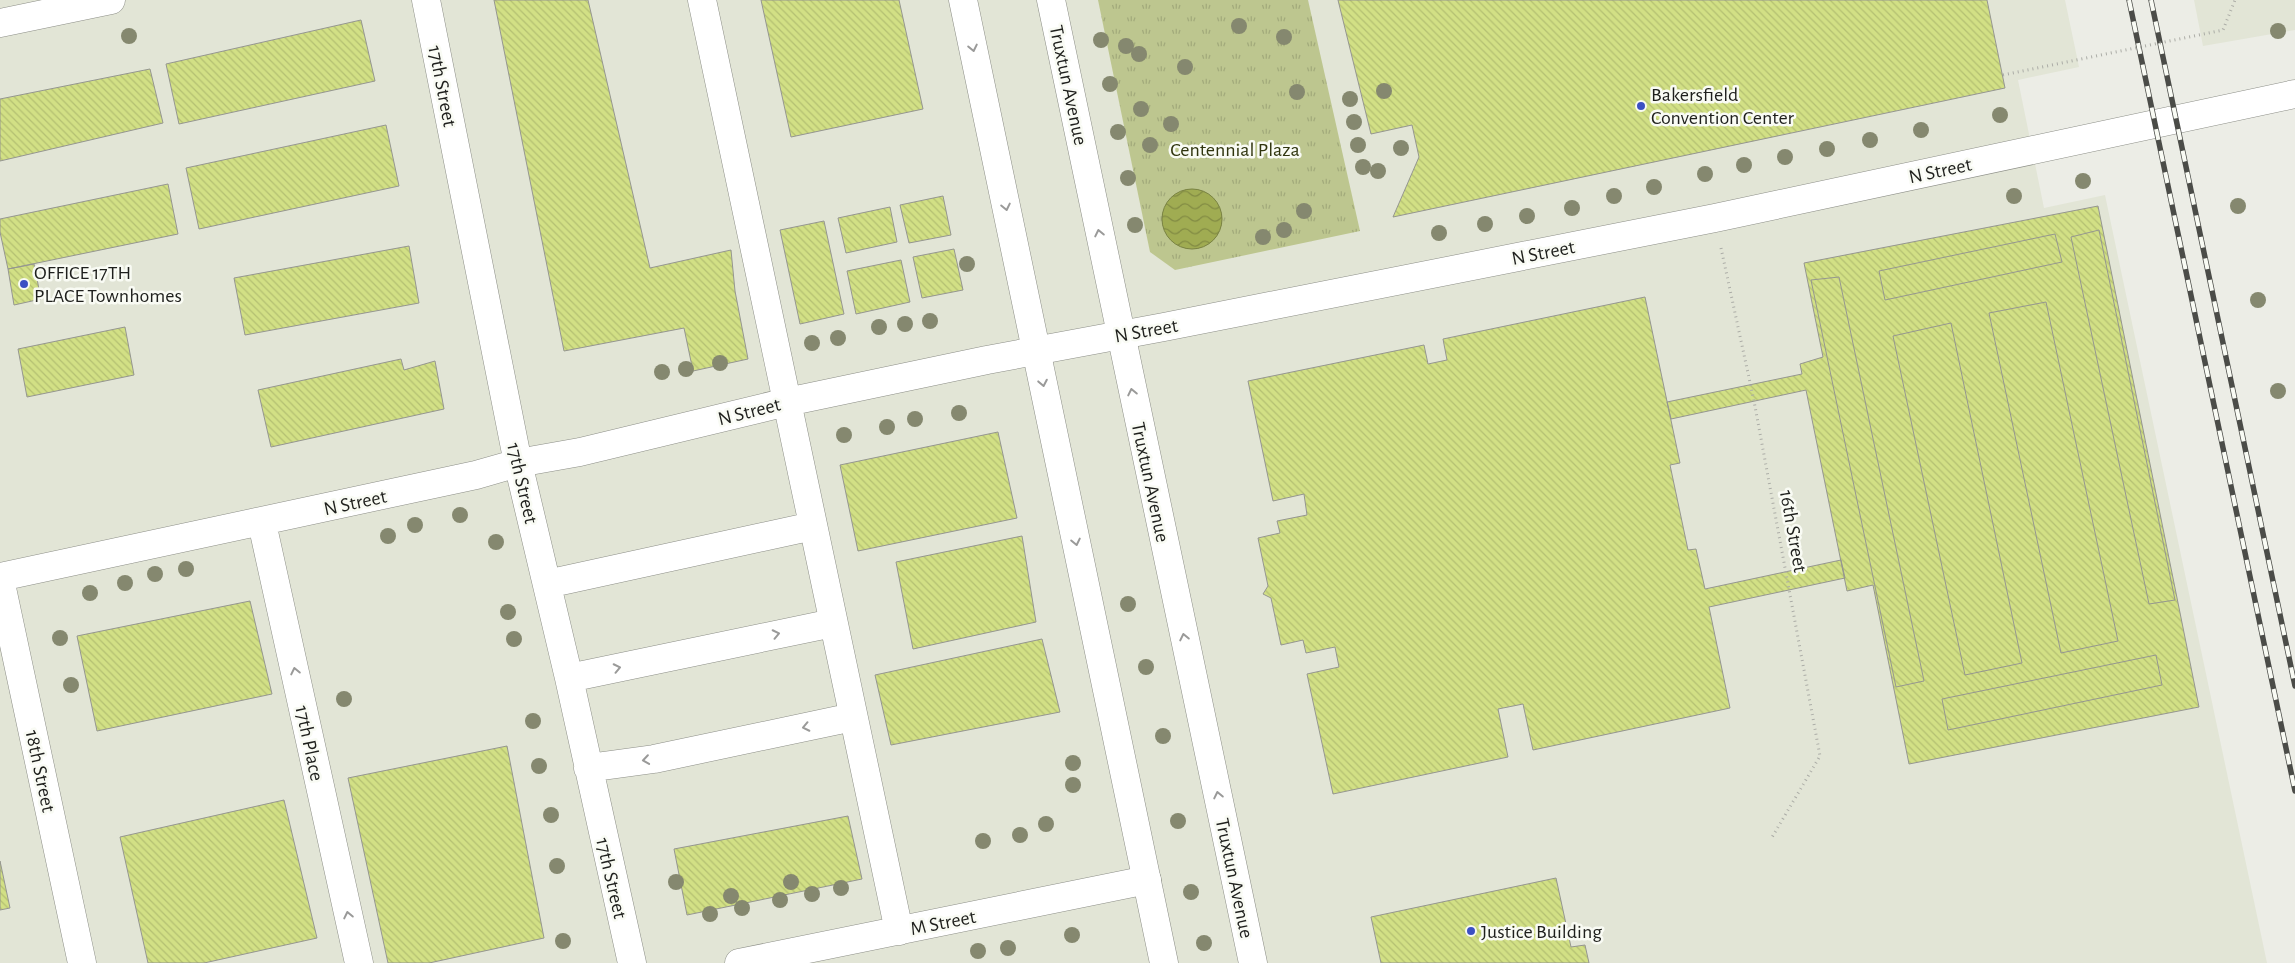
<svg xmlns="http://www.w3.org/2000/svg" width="2295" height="963" font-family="'Alegreya Sans',sans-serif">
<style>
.built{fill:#e2e5d6}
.park{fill:url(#park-tufts)}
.water{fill:url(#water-waves);stroke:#798242}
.building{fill:url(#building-back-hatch);stroke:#959690}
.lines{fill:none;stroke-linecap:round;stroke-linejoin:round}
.minor-casing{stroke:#8c8e87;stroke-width:29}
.major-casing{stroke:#8c8e87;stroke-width:29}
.path{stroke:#acada7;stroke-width:3;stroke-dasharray:1 4;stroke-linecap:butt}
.minor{stroke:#fff;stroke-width:28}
.major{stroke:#fff;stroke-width:28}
.rail-casing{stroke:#4b4c48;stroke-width:5.5}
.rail{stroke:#f9fbf4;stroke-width:4;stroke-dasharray:11;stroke-linecap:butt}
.path-bridge{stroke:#acada7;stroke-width:3;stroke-dasharray:1 4;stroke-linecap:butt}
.tree{fill:#85886f}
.oneway{stroke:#9a9a99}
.poi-dot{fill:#3c50c3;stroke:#f9fbf4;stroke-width:2}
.labels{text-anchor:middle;stroke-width:5;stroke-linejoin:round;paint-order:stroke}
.street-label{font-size:20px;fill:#1e1f1c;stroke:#f9fbf4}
.poi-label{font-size:20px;fill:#1e1f1c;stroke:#f9fbf4;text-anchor:start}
.park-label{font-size:20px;fill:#30350e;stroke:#f9fbf4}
</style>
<defs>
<pattern id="park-tufts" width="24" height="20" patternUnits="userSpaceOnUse" patternTransform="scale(1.25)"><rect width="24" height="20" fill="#bdc68f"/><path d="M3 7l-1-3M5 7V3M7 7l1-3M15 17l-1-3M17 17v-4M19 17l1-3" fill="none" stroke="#a2aa7b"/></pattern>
<pattern id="water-waves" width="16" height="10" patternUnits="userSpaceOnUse" patternTransform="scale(1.25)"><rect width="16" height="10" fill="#a0ac52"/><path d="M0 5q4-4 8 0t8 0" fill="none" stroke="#828b43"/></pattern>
<pattern id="building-back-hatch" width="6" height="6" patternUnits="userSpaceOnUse" patternTransform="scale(1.25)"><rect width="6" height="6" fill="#d2e085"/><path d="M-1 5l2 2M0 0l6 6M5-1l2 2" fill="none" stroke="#b4c072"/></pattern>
</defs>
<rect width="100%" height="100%" fill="#ecede6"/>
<path class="built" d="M0 0H2065L2079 67 2018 80 2044 208 2105 195 2267 963H0Z
M2194 0H2295V30L2203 46Z"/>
<path class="park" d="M1098 0H1308L1360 231 1175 270 1150 252Z"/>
<path class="water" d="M1162 219a30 30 0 1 1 60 0a30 30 0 1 1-60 0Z"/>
<path class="building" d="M494 0H588L650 268 731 250 735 291 748 359 693 371 684 328 564 351Z
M761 0H899L923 109 791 137Z
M1338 0H1987L2005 88 1393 217 1419 157 1412 125 1371 134Z
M361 20 375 81 179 124 166 64Z
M150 69 163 123 0 161V99Z
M386 125 399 186 199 229 186 168Z
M168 184 178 234 8 269 0 232V219Z
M943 196 951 235 909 243 900 205Z
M2098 206 2199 707 1909 764 1873 585 1847 591 1806 390 1671 419 1667 402 1802 374 1800 364 1823 357 1804 263Z
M890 207 897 242 846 253 838 218Z
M824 221 844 314 800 324 780 230Z
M2099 230 2175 600 2149 604 2071 237Z
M2055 234 2062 262 1885 300 1879 271Z
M409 246 419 303 245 335 234 278Z
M954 249 963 290 922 298 913 257Z
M901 260 910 302 856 314 847 271Z
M34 264 41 299 14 305 8 269Z
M1839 277 1924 681 1896 687 1811 280Z
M1645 297 1680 463 1670 465 1688 550 1696 549 1705 589 1841 560 1845 578 1709 607 1730 708 1533 750 1523 704 1498 709 1508 757 1333 794 1307 674 1339 667 1335 647 1306 653 1303 640 1281 645 1271 598 1263 594 1268 586 1258 538 1280 533 1277 521 1307 515 1304 494 1273 501 1248 381 1424 345 1428 364 1447 360 1443 339Z
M2046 302 2118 641 2061 653 1989 313Z
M1951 323 2022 663 1965 675 1893 336Z
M125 327 134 375 27 397 18 349Z
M401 359 404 370 435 361 444 409 271 447 258 390Z
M998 432 1017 518 858 551 840 465Z
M1022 536 1036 622 913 649 896 562Z
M250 601 272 694 97 731 77 636Z
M1042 639 1060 712 891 745 875 675Z
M2156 655 2162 685 1948 730 1942 699Z
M507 746 544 938 429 963H388L348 778Z
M284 800 317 938 204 963H148L120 837Z
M848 816 862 879 687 915 674 849Z
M0 861 10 908 0 910Z
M1556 878 1571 947 1585 945 1589 963H1381L1371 917Z"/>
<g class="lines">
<defs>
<path id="minor" d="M426 0 518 463 569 678 632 963
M702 0 899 931
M0 23 111 0
M262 523 359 963
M0 577 476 475 518 463 580 452 787 402 987 360 1164 327 1715 218 2295 94
M0 579 82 963
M547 584 813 526
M569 678 833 623
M588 768 654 759 853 717
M739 963 1147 880"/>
<path id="major" d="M963 0 1164 963
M1051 0 1253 963"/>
</defs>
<use href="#minor" class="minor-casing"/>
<use href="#major" class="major-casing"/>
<path class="path" d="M1721 248 1754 401 1820 756 1771 839"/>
<use href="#minor" class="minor"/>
<use href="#major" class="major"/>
<defs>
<path id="rail" d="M2129 0 2295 791
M2151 0 2295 686"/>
</defs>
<use href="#rail" class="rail-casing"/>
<use href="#rail" class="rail"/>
<path class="path-bridge" d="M2003 75 2223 30 2235 0"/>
</g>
<g class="tree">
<circle cx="1239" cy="26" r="8"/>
<circle cx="2278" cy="31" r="8"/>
<circle cx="129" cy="36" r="8"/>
<circle cx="1284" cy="37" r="8"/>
<circle cx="1101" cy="40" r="8"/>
<circle cx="1126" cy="46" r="8"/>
<circle cx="1139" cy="54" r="8"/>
<circle cx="1185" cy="67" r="8"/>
<circle cx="1110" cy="84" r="8"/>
<circle cx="1384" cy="91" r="8"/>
<circle cx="1297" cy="92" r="8"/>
<circle cx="1350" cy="99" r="8"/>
<circle cx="1141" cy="109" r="8"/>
<circle cx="2000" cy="115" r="8"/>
<circle cx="1354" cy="122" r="8"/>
<circle cx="1171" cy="124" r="8"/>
<circle cx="1921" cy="130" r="8"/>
<circle cx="1118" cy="132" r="8"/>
<circle cx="1870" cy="140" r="8"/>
<circle cx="1150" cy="145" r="8"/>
<circle cx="1358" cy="145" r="8"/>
<circle cx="1401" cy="148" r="8"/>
<circle cx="1827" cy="149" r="8"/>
<circle cx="1785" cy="157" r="8"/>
<circle cx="1744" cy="165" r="8"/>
<circle cx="1363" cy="167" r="8"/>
<circle cx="1378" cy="171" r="8"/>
<circle cx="1705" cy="174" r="8"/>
<circle cx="1128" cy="178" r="8"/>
<circle cx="2083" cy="181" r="8"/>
<circle cx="1654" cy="187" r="8"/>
<circle cx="1614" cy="196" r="8"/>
<circle cx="2014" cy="196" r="8"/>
<circle cx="2238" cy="206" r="8"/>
<circle cx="1572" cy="208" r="8"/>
<circle cx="1304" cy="211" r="8"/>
<circle cx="1527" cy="216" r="8"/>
<circle cx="1485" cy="224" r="8"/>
<circle cx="1135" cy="225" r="8"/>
<circle cx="1284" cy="230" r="8"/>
<circle cx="1439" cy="233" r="8"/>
<circle cx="1263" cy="237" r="8"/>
<circle cx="967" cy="264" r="8"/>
<circle cx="2258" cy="300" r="8"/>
<circle cx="930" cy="321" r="8"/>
<circle cx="905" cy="324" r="8"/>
<circle cx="879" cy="327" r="8"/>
<circle cx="838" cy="338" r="8"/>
<circle cx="812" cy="343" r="8"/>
<circle cx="720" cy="363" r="8"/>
<circle cx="686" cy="369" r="8"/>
<circle cx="662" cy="372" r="8"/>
<circle cx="2278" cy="391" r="8"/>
<circle cx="959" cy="413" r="8"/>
<circle cx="915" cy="419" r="8"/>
<circle cx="887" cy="427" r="8"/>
<circle cx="844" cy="435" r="8"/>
<circle cx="460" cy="515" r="8"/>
<circle cx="415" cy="525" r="8"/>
<circle cx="388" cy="536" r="8"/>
<circle cx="496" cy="542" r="8"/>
<circle cx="186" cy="569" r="8"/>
<circle cx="155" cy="574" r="8"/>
<circle cx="125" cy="583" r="8"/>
<circle cx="90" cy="593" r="8"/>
<circle cx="1128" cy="604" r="8"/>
<circle cx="508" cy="612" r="8"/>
<circle cx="60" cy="638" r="8"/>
<circle cx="514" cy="639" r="8"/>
<circle cx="1146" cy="667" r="8"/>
<circle cx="71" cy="685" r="8"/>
<circle cx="344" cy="699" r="8"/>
<circle cx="533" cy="721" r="8"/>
<circle cx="1163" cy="736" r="8"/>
<circle cx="1073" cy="763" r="8"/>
<circle cx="539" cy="766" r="8"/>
<circle cx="1073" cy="785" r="8"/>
<circle cx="551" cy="815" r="8"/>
<circle cx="1178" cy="821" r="8"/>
<circle cx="1046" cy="824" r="8"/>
<circle cx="1020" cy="835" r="8"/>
<circle cx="983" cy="841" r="8"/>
<circle cx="557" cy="866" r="8"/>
<circle cx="676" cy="882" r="8"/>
<circle cx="791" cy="882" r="8"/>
<circle cx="841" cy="888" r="8"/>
<circle cx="1191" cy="892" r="8"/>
<circle cx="812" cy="894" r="8"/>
<circle cx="731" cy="896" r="8"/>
<circle cx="780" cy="900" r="8"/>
<circle cx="742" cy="908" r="8"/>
<circle cx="710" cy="914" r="8"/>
<circle cx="1072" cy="935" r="8"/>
<circle cx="563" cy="941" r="8"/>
<circle cx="1204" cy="943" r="8"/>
<circle cx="1008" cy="948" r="8"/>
<circle cx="978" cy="951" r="8"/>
</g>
<defs><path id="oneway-chevron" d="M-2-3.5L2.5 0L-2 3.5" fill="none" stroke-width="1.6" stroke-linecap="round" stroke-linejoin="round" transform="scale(1.25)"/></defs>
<g class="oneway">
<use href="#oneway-chevron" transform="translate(973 48) rotate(78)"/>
<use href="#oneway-chevron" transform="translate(1006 207) rotate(78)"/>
<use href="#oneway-chevron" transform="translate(1099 233) rotate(-102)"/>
<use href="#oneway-chevron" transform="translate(1043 383) rotate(79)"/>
<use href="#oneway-chevron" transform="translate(1132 392) rotate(-102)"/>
<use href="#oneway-chevron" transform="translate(1076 542) rotate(78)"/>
<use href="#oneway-chevron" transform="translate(776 634) rotate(-12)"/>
<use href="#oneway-chevron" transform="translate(1184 637) rotate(-102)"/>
<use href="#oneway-chevron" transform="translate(617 668) rotate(-12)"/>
<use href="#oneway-chevron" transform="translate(295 671) rotate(-102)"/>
<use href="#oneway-chevron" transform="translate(806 727) rotate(168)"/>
<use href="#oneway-chevron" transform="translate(646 760) rotate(172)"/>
<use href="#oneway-chevron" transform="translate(1218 795) rotate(-102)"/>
<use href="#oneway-chevron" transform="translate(348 915) rotate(-102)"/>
</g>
<g class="poi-dot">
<circle cx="1641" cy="106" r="5"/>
<circle cx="24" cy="284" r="5"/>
<circle cx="1471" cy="931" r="5"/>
</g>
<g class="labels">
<g class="street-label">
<text transform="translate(1069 85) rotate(78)" y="7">Truxtun Avenue</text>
<text transform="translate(443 86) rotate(79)" y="7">17th Street</text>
<text transform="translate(1940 170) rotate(-12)" y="7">N Street</text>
<text transform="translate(1543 252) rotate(-11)" y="7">N Street</text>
<text transform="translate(1146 330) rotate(-10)" y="7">N Street</text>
<text transform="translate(749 411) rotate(-14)" y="7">N Street</text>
<text transform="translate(1151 482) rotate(78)" y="7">Truxtun Avenue</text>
<text transform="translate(523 483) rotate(77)" y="7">17th Street</text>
<text transform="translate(355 502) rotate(-12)" y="7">N Street</text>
<text transform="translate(1794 531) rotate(80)" y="7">16th Street</text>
<text transform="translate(310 743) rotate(78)" y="7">17th Place</text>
<text transform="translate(41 771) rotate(78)" y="7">18th Street</text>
<text transform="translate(612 878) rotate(77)" y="7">17th Street</text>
<text transform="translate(1235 878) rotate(78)" y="7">Truxtun Avenue</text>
<text transform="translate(943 922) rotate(-11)" y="7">M Street</text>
</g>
<g class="poi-label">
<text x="1651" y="101">Bakersfield<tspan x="1651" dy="23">Convention Center</tspan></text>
<text x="34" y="279">OFFICE 17TH<tspan x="34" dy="23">PLACE Townhomes</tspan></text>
<text x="1481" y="938">Justice Building</text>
</g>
<g class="park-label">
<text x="1235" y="156">Centennial Plaza</text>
</g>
</g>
</svg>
